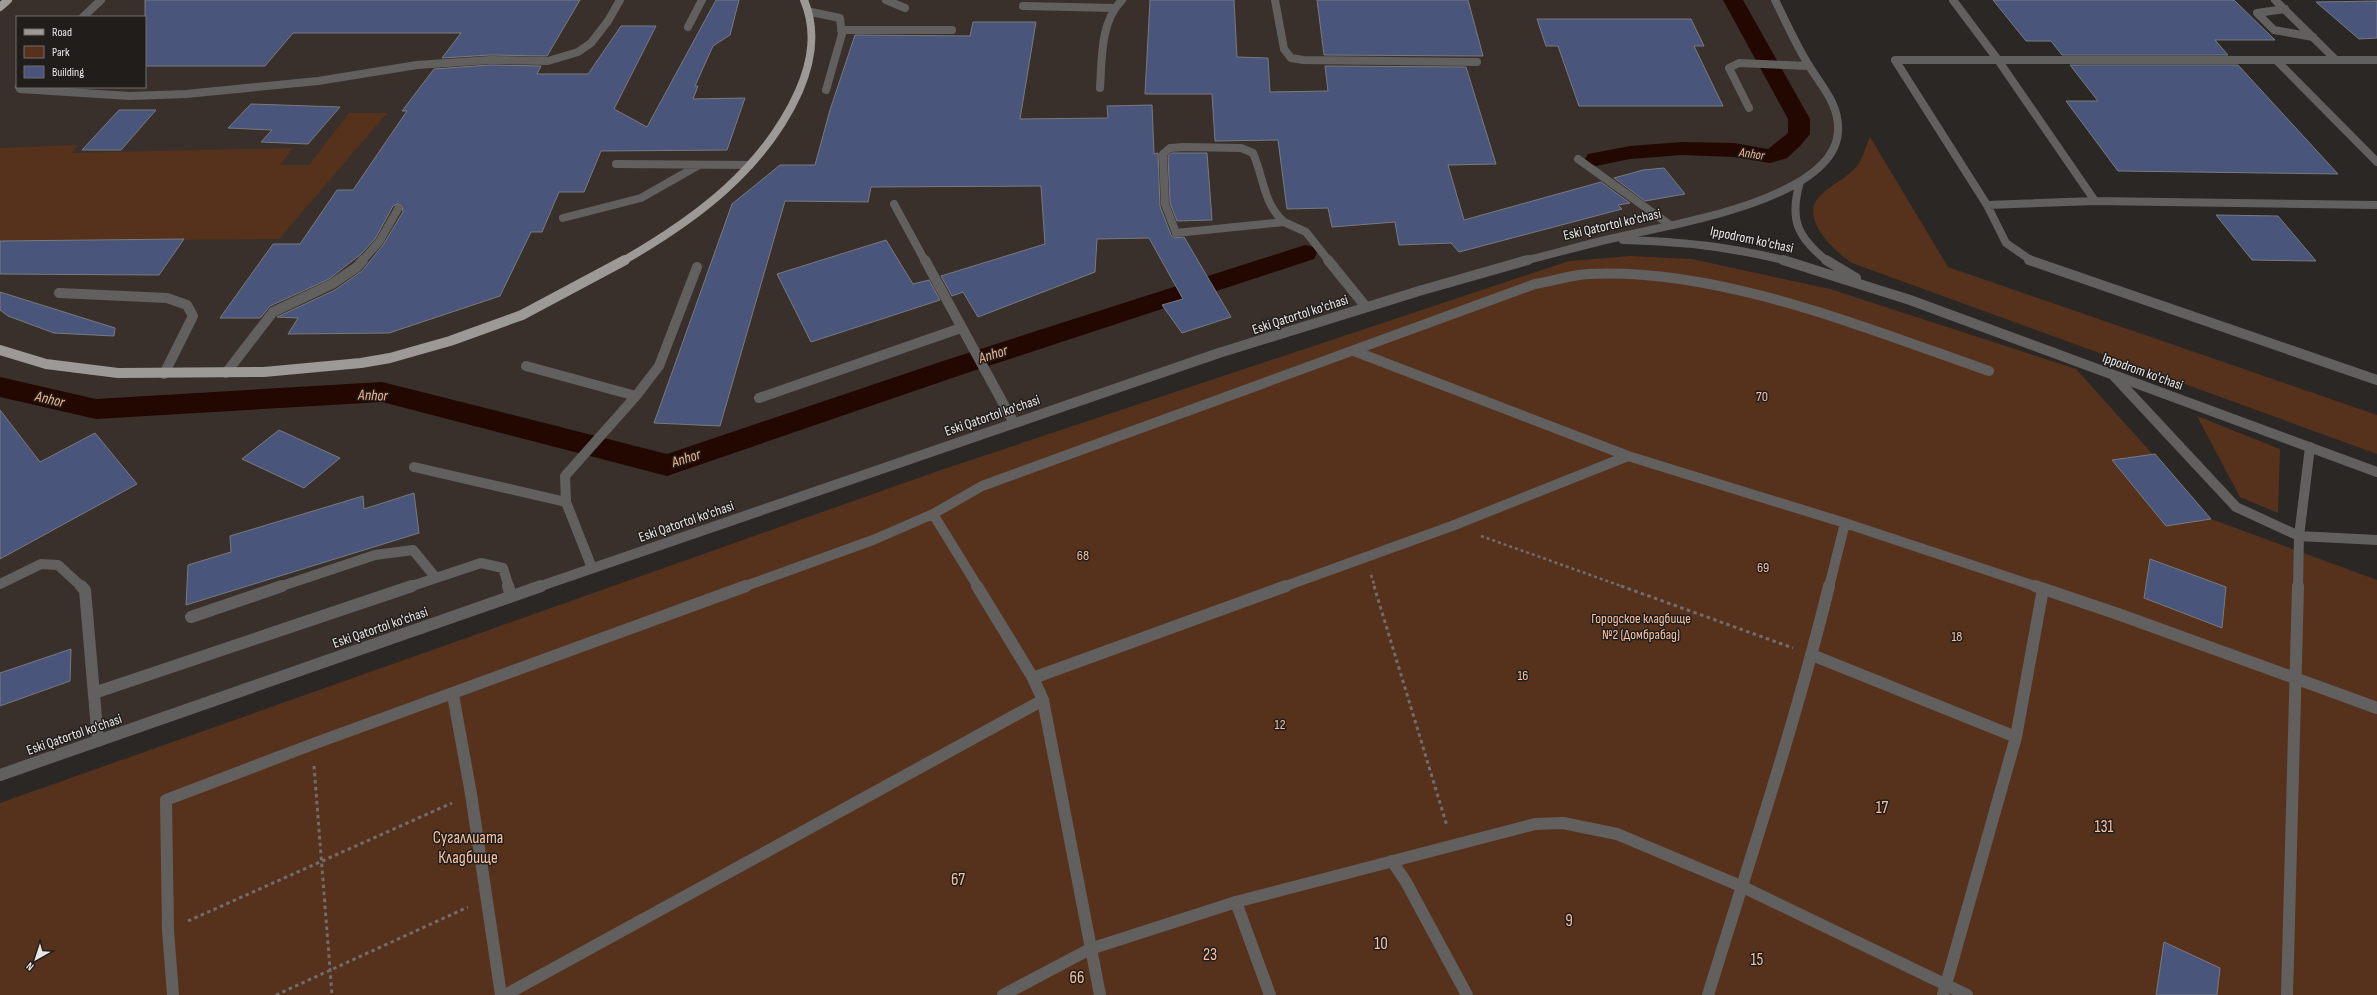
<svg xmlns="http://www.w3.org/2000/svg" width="2377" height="995" font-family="'Sofia Sans Condensed',sans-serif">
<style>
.built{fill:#39302b;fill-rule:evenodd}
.green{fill:#56321c}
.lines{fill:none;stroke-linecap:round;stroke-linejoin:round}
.canal{fill:#220800;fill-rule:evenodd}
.building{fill:#4a557b;stroke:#797a7e}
.path-far1{stroke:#706d6c;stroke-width:2.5;stroke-dasharray:3 3;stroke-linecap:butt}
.path{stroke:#706d6c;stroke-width:3;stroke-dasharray:3.5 3.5;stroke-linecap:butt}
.lane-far2{stroke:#62605f;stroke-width:8}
.lane-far1{stroke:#62605f;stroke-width:10}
.lane{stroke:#62605f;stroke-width:12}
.street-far2{stroke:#62605f;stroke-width:8}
.street-far1{stroke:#62605f;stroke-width:10}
.street{stroke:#62605f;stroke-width:12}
.primary-far1{stroke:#9c9997;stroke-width:8}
.primary{stroke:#9c9997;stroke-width:10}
.labels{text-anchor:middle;stroke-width:3;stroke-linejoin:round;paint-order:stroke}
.far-water-label{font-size:13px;font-style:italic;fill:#f6b38d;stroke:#201d1b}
.street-label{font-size:14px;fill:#e9e7e6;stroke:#201d1b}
.park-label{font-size:14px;fill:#f6c0a1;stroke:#201d1b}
.water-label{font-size:15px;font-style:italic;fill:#f6b38d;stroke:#201d1b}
.near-park-label{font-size:17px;fill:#f6c0a1;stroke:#201d1b}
</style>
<rect width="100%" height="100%" fill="#2a2725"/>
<path class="built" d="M0 0H1775L1837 110 1834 148 1800 182 1755 202 1595 242 1156 375 0 775ZM17 17H145V87H17Z"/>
<path class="green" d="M349 113H387L279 239 0 241V148L78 145 71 153 293 148 280 165H309Z
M1870 137 1948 267 2377 415V454L1852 263C1835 252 1798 218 1820 196 1831 184 1847 179 1858 165 1863 157 1866 146 1870 137Z
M1630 256 1692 259 1830 289 2076 369 2211 519 2377 580V995H0V803L938 471 1569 261Z
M2197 416 2280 449 2278 513 2240 497Z"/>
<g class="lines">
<path class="canal" d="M1723 0H1743L1810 119V134L1801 145 1787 158 1770 163 1734 157 1682 155 1630 159 1596 166 1588 164 1585 159 1588 154 1630 146 1682 142 1734 143 1768 149 1788 133V119Z
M1305 245 1314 247 1317 253 1314 259 961 375 667 476 382 402 96 419 0 397V377L96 399 382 382 667 454 943 361Z"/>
</g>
<path class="building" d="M145 0H580L547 56 490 55 442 58 461 33H293L265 66H145Z
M716 0H739L730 35 713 46 695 86H698L693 99 745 98 727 150 601 151 584 192H559L542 232H531L500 296 389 333 288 334 298 318 277 317 335 290 362 271 383 245 403 212 402 206 398 204 393 206 375 239 361 254 329 279 270 306 260 318H220L273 244H300L337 190H353L407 111H402L434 69 490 65 541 66 537 74H588L621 26H656L614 109 647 127Z
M1150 0H1234L1237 57 1268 58 1270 92 1328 91 1325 66 1466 67 1496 164 1448 165 1464 220 1601 182 1630 203 1618 205 1622 209 1459 252 1451 243 1399 245 1395 222 1332 227 1328 208 1287 209 1278 140 1215 141 1212 94H1145Z
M1317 0H1468L1483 56 1324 55Z
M1993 0H2234L2275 40H2215L2228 55H2062L2051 41H2026Z
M2377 1V38L2359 39 2316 2Z
M1537 19H1691L1704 46H1694L1723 106H1579L1558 46H1546Z
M973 22H1036L1020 119 1108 118 1107 106 1152 105 1154 154 1158 153 1160 206 1171 235 1175 238 1184 237 1231 317 1182 333 1162 305 1183 299 1149 238 1097 239 1095 272 978 317 963 292 952 296 941 276 1045 244 1041 186 871 187 868 202 785 201 720 426 654 423 732 204 780 165H815L830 110 855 35 970 36Z
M2070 65H2238L2338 174 2118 171 2066 101H2098Z
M251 104 340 107 308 144 261 142 272 130 228 128Z
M119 110H156L121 150H82Z
M1172 153H1207L1212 220 1177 221 1170 203 1168 156Z
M1664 168 1685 194 1645 201 1614 178 1643 170Z
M2216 215 2278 216 2316 261 2252 260Z
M184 239 159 275 0 274V241Z
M886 240 913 284 929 280 940 300 811 342 777 274Z
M0 292 115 328 114 336 54 333 8 316 0 310Z
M0 410 40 462 95 433 137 484 0 559Z
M279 430 340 458 304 488 242 459Z
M2155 454 2211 519 2166 526 2112 460Z
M414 493 419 533 186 605 188 565 231 552 230 536 363 496 364 509Z
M2150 559 2226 587 2222 628 2144 598Z
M71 649 70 681 0 706V673Z
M2164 942 2220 968 2217 995H2156Z"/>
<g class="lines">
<path class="path-far1" d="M1481 536 1624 587
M1371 575 1375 587"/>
<path class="path" d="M1374 586 1447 826
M1621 586 1793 648
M314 766 332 995
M188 921 452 803
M276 995 468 907"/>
<path class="lane-far2" d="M886 0 905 8
M1275 0 1284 49 1291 58 1303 60 1477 62
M1953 0 1998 60 2095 201
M2275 0 2336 60
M1023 6 1114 8
M2285 9 2257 13 2274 30 2313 37
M811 12 840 18 842 34 826 90
M83 17 101 0
M688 27 702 0
M841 30H952
M2277 61 2377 162
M19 87 20 89 130 96 186 94 318 81 417 65 490 60 548 61 578 52 591 43 608 21 620 0
M1100 88C1102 59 1100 22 1122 0
M1749 108 1729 68 1739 63 1809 66
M1183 147 1241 148 1253 153C1264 178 1263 203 1284 222L1176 233 1165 204 1163 154 1170 148Z
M1578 159 1670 225
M616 164 750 165
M894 204 925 261
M1987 205 1895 60H2377
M563 218 641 198 699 165
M1284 222 1306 232 1329 261
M362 261 379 242 398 209
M2032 261 2006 243 1987 205 2095 201 2377 205"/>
<path class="lane-far1" d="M925 260 1014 423
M1328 260 1366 307
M2029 260 2377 380
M59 293 167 298 187 305 193 316 164 374
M1354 351 1628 456 1845 523 2038 587
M526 366 636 396
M226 373 273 312 332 284 357 267 363 260
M759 398 961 328
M414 467 566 502
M933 514 978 587
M592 568 566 502 565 476 636 396 659 366 697 267
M0 584 41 564 58 565 82 587
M279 587 375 555 413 550 436 578
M409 587 481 563 503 568 509 587
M743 587 873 540 933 514 982 486 1535 284C1553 281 1570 275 1589 274 1718 267 1868 329 1989 371
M1283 587 1452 526 1628 456
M1829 587 1845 523"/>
<path class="lane" d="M81 586 85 590 98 741
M508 586 511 596
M977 586 1033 678 1043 700 1100 995
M2035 586 2118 614
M191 617 282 586
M1812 655 2016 737
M1033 678 1286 586
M94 693 412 586
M453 695 471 794 501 995
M1392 861 1406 882 1467 995
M1236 902 1270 995
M173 995 168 930 166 800 313 744 746 586
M505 995 1043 700
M1708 995C1750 859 1795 724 1829 586
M1943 995 2016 737 2043 589"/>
<path class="street-far2" d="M1800 182C1789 219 1797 237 1827 261
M1623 240C1679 241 1733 247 1787 261
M1524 261C1557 253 1590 243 1623 236 1674 224 1834 199 1838 132 1840 102 1818 83 1805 59 1794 40 1785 20 1775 0"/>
<path class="street-far1" d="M1783 260 1910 300 2377 472
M1826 260 1856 278
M2114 376 2236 507 2299 536 2377 540
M538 587 1219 353 1419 291 1528 260
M2298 587 2299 536 2310 447"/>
<path class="street" d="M2118 614 2377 708
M0 775 541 586
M1003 995 1090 949 1236 902 1535 824 1563 823 1617 834 1743 887 1967 995
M2287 995 2298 586"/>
<path class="primary-far1" d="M0 7 8 0
M623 261C696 219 764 169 799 91 812 61 817 31 804 0"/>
<path class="primary" d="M0 350 46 364 118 373 264 372 361 363 390 358 450 341 522 315 625 260"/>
</g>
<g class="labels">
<g class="far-water-label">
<text transform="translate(1752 153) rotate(8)" y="5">Anhor</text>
</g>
<g class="street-label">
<text transform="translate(1612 224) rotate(-13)" y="5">Eski Qatortol ko'chasi</text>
<text transform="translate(1752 239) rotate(12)" y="5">Ippodrom ko'chasi</text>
<text transform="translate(1300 314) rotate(-18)" y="5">Eski Qatortol ko'chasi</text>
<text transform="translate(2143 371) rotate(20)" y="5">Ippodrom ko'chasi</text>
<text transform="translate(992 415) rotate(-19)" y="5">Eski Qatortol ko'chasi</text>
<text transform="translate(686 521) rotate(-19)" y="5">Eski Qatortol ko'chasi</text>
<text transform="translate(380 627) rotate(-19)" y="5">Eski Qatortol ko'chasi</text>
<text transform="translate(74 734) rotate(-19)" y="5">Eski Qatortol ko'chasi</text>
</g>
<g class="park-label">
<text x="1762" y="401">70</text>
<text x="1083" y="560">68</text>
<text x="1763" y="572">69</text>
<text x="1641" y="623">Городское кладбище<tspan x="1641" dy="16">№2 (Домбрабад)</tspan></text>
<text x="1957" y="641">18</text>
<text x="1523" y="680">16</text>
<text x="1280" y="729">12</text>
</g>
<g class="water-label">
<text transform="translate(993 354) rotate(-18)" y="5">Anhor</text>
<text transform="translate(373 395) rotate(2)" y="5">Anhor</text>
<text transform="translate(50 399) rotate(13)" y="5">Anhor</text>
<text transform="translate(686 458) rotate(-18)" y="5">Anhor</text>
</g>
<g class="near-park-label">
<text x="1882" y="813">17</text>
<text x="2104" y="832">131</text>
<text x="468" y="843">Сугаллиата<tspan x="468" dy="20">Кладбище</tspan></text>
<text x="958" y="885">67</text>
<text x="1569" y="926">9</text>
<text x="1381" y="949">10</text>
<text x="1210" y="960">23</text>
<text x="1757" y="965">15</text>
<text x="1077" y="983">66</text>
</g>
</g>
<rect x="16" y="16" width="130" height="72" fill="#201d1b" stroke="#706e6c"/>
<rect x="24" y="29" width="20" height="6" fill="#9c9997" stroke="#706e6c"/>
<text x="52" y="36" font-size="12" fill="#e9e7e6">Road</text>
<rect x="24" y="46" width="20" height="12" fill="#56321c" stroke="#706e6c"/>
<text x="52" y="56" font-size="12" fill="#e9e7e6">Park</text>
<rect x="24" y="66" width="20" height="12" fill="#4a557b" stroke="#706e6c"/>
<text x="52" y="76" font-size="12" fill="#e9e7e6">Building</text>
<g transform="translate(36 959) rotate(219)" stroke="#201d1b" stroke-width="3" paint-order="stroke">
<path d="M0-3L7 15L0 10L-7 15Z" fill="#e9e7e6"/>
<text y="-6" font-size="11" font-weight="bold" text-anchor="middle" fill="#e9e7e6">N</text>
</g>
</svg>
